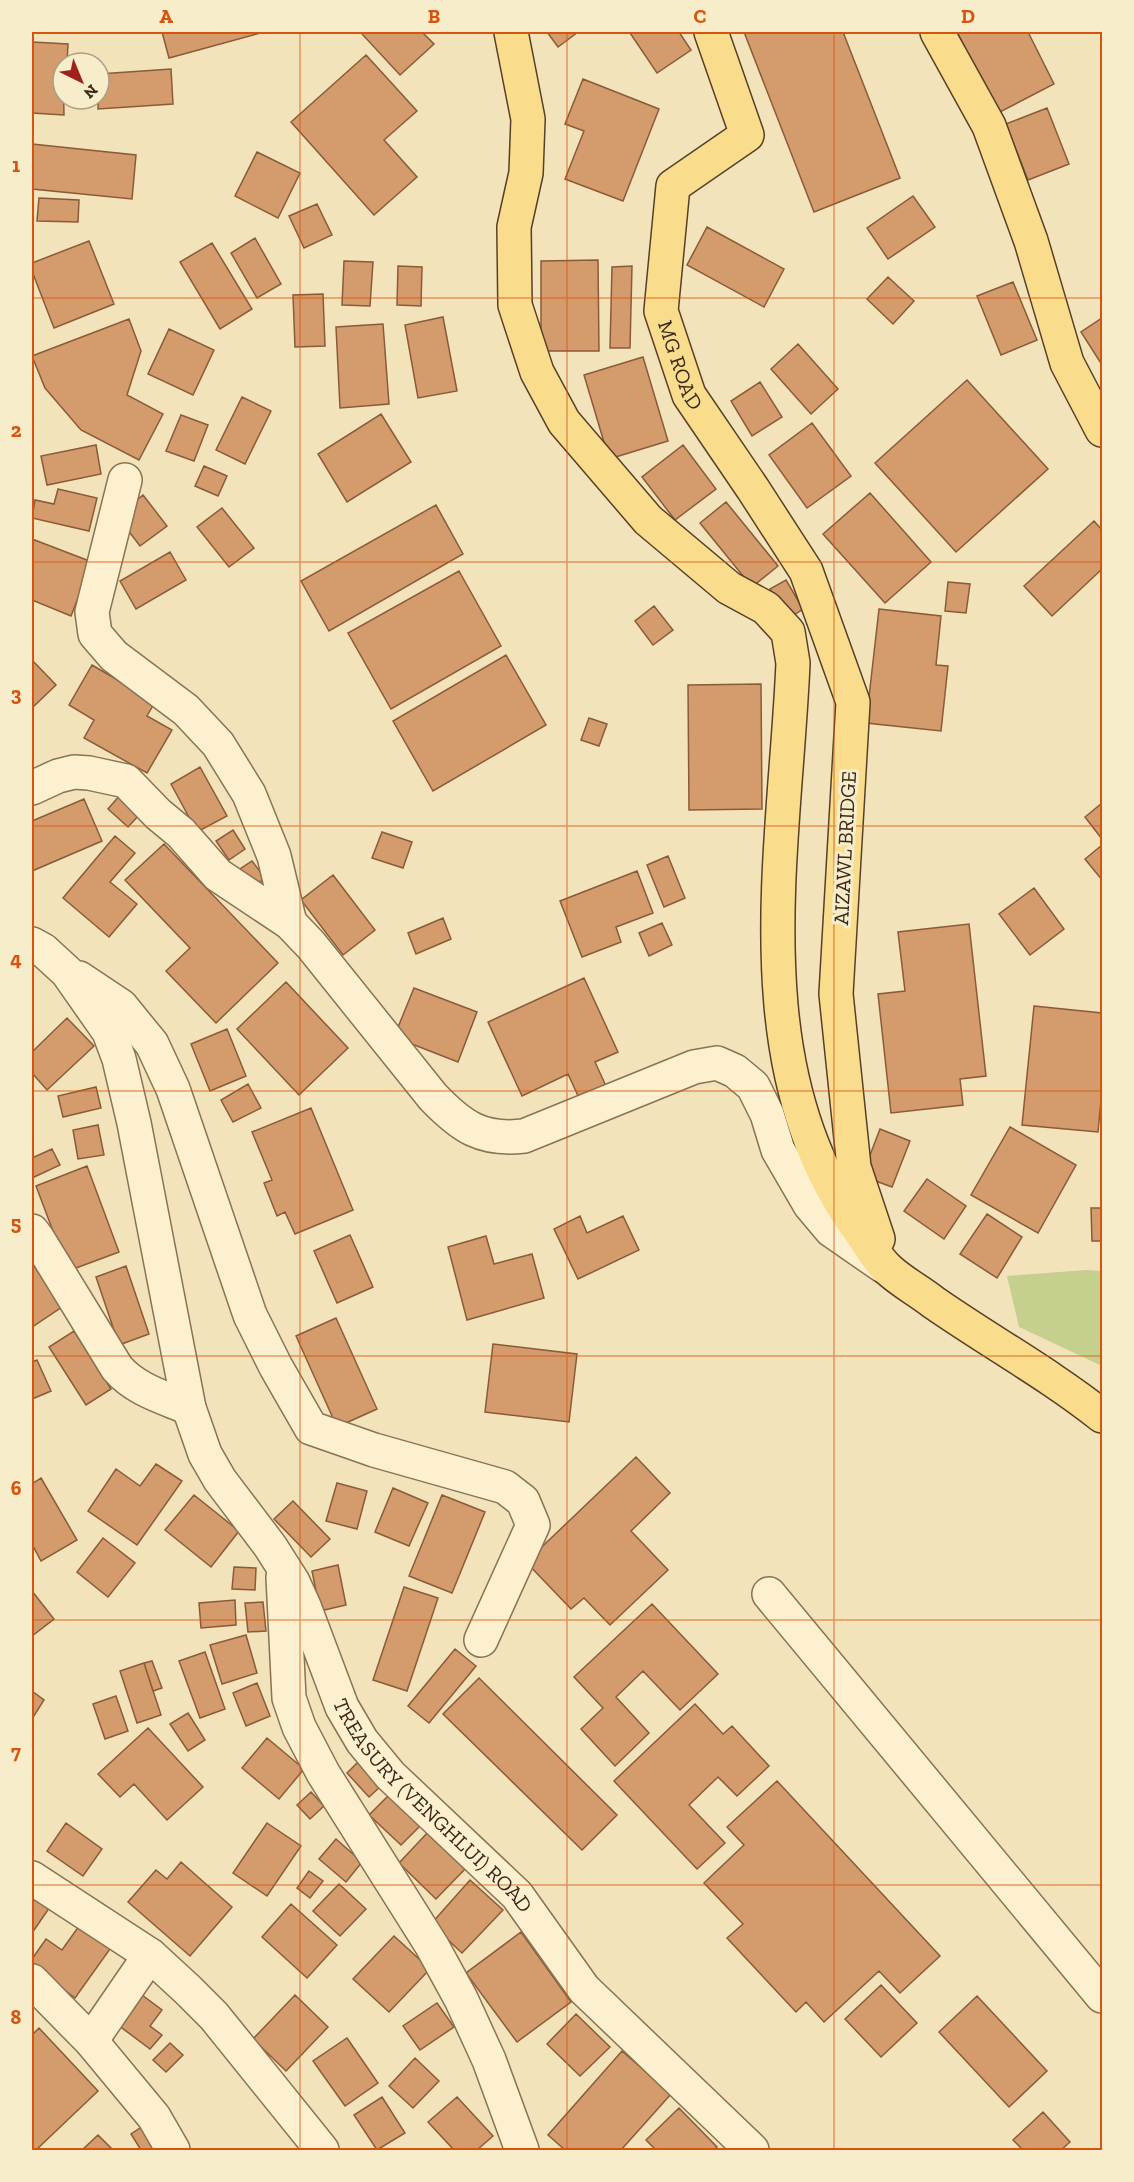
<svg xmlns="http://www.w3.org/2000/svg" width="1134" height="2182" font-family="'Zilla Slab',serif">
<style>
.green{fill:#c6d08e}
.building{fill:#d49b6d;stroke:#8b5b37;stroke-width:1.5}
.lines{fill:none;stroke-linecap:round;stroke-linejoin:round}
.minor-casing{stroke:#8a7253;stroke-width:36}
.major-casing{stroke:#574028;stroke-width:36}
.minor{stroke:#fcf0ce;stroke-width:33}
.major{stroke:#fadc8d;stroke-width:33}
.grid{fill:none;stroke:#d6540d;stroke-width:1.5;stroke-opacity:0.55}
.labels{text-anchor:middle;stroke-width:6;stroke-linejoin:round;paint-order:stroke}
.street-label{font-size:21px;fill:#38291a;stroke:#f8edcb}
.neatline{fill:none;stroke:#d6540d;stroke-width:2}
.grid-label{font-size:20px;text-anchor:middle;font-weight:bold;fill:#d6540d}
</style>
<rect width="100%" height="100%" fill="#f2e3bb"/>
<path class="green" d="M1086 1270 1102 1271V1366L1019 1327 1007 1276Z"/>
<path class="building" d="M162 32H264L169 58Z
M365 32H422L434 44 400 75 362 34Z
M547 32H578L558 47Z
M633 32H679L691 50 657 73 630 33Z
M744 32H843L900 178 814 212Z
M957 32H1028L1054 84 998 113Z
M32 42 68 44 67 63H63L64 115 32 113Z
M366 55 417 111 384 140 417 177 374 215 291 122Z
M171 69 173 104 98 109 99 74Z
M583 79 659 109 623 201 565 179 584 131 565 124Z
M1047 108 1069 164 1028 180 1006 124Z
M32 144 136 155 132 199 32 189Z
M257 152 300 173 278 218 235 196Z
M913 196 935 227 888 259 867 228Z
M39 198 79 200 78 222 37 221Z
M317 204 332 235 304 248 289 216Z
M707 227 784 269 764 307 687 265Z
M255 238 281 284 257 298 231 253Z
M89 241 114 304 54 328 32 271V263Z
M212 243 252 309 220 329 180 262Z
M598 260 599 351H541V261Z
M344 261 373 262 370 306 342 305Z
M398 266 422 267 421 306 397 305Z
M632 266 630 348H610L612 267Z
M888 277 914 301 893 324 867 299Z
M1013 282 1037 340 1001 355 977 296Z
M323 294 325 346 295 347 293 295Z
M443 317 457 391 418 398 405 325Z
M1102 318V365L1081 332Z
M129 319 141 351 127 395 163 414 139 460 81 430 45 388 32 356Z
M383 324 389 404 340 408 336 327Z
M169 329 214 350 193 395 148 374Z
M798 344 838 389 811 414 771 369Z
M643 357 668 441 609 459 584 375Z
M967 380 1048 469 956 552 875 463Z
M760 382 782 417 752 436 731 401Z
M242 397 271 411 245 464 216 450Z
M381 414 411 462 347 502 318 454Z
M181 415 208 425 194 461 166 451Z
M812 423 851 476 807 508 769 455Z
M96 445 101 474 47 485 41 456Z
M683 445 716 489 675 520 642 477Z
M204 466 227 476 218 496 195 486Z
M58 489 97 498 89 531 32 518 35 500 54 504Z
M870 493 931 562 885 603 823 534Z
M143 495 167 526 140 546 117 516Z
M726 502 778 566 752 587 700 523Z
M436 505 463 554 329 631 301 581Z
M222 508 254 548 229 567 197 527Z
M1094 521 1102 530V569L1052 616 1024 586Z
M32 539 92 562 71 616 32 600Z
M170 552 186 580 136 609 120 581Z
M459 571 501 646 391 709 348 633Z
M786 580 803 609 788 619 770 589Z
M948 582 970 584 966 613 945 611Z
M654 606 673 630 653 645 635 621Z
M879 609 941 616 936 665 948 666 941 731 866 723Z
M506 655 546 725 433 791 393 721Z
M32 660 56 685 32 708Z
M92 665 155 702 147 716 172 730 147 773 84 738 94 720 69 705Z
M761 684 762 809 689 810 688 685Z
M589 718 607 724 599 746 581 740Z
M200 767 227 816 197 832 171 784Z
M120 795 140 814 128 827 108 809Z
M84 799 102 841 32 871V821Z
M1102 803V839L1085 817Z
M233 830 245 849 229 860 216 841Z
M382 832 412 842 403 868 372 858Z
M115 836 135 853 110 882 137 904 109 937 63 898Z
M164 844 278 963 216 1023 166 971 190 948 125 880Z
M1102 845V880L1085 859Z
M668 856 685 898 664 907 647 865Z
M252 861 265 878 254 887 240 869Z
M637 871 653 913 616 927 621 942 582 957 560 901Z
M333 875 375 930 343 955 301 900Z
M1034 888 1064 929 1030 955 999 914Z
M443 918 451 939 416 954 408 933Z
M662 923 672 945 649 956 639 933Z
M969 924 986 1076 960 1079 963 1105 891 1113 878 994 905 991 898 932Z
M584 978 618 1052 595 1062 606 1086 579 1098 568 1074 522 1096 488 1022Z
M286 982 348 1048 299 1095 237 1029Z
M414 988 477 1012 458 1062 394 1037Z
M1034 1006 1102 1013V1090L1098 1132 1022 1125Z
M67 1018 94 1046 47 1090 32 1073V1052Z
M227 1029 246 1076 210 1091 191 1044Z
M248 1084 261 1108 233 1122 221 1100Z
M96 1087 101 1108 63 1117 58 1096Z
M311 1108 353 1210 295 1234 285 1212 277 1216 264 1183 272 1180 252 1132Z
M98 1125 104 1155 78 1159 73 1130Z
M1010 1127 1076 1165 1038 1233 971 1195Z
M880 1129 910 1141 892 1187 862 1176Z
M52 1149 60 1165 32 1178V1158Z
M87 1166 119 1252 68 1271 36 1186Z
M927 1179 966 1206 944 1239 904 1211Z
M1091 1208H1102V1241H1092Z
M987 1214 1022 1237 997 1278 960 1254Z
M580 1216 587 1233 623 1216 639 1250 578 1279 554 1229Z
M350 1235 373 1287 337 1303 314 1251Z
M486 1236 494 1264 532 1254 544 1298 467 1320 448 1247Z
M32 1263 62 1307 32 1327Z
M126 1266 149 1334 119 1345 96 1277Z
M336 1318 377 1409 337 1427 296 1336Z
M74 1331 111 1389 86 1405 49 1347Z
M493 1344 577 1354 569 1422 485 1412Z
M37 1360 51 1391 32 1399V1362Z
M636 1457 670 1493 631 1531 668 1570 610 1625 584 1598 571 1609 526 1562Z
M156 1464 182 1481 137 1545 88 1511 116 1469 140 1486Z
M41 1478 77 1540 41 1561 32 1544V1484Z
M337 1483 367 1491 357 1529 326 1521Z
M393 1488 428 1503 409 1546 375 1532Z
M194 1495 239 1531 211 1567 165 1530Z
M442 1495 485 1512 452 1593 409 1576Z
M293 1501 330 1539 311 1557 274 1519Z
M103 1538 135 1563 108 1597 77 1572Z
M338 1565 346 1605 320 1611 312 1571Z
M234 1567 256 1568 255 1590 232 1589Z
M404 1587 438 1598 407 1691 373 1680Z
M32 1591 54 1619 32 1636Z
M235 1600 236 1625 201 1628 199 1603Z
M263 1602 266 1631 248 1632 245 1603Z
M652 1604 718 1674 680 1710 643 1671 616 1697 649 1733 615 1766 581 1729 603 1708 574 1677Z
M246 1635 257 1673 222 1684 210 1645Z
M455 1649 476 1666 429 1723 408 1706Z
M205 1652 225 1709 200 1718 179 1661Z
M152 1661 162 1688 153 1691 144 1663Z
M144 1663 161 1715 137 1723 120 1671Z
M479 1678 617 1815 582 1850 443 1714Z
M257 1683 270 1716 246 1726 233 1693Z
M32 1691 44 1700 32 1719Z
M116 1696 128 1731 105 1739 93 1704Z
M695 1704 723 1734 732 1726 769 1766 737 1796 718 1777 689 1805 725 1843 697 1869 614 1781Z
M188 1713 205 1740 188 1751 170 1724Z
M148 1728 203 1787 167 1820 134 1784 120 1797 98 1774Z
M267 1738 304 1769 279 1799 242 1768Z
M358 1762 381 1786 369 1797 347 1773Z
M777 1781 940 1956 900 1993 879 1971 824 2022 806 2002 796 2012 727 1938 743 1924 704 1883 744 1845 727 1827Z
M311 1792 324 1806 310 1819 297 1805Z
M389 1795 421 1825 401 1845 369 1815Z
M66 1823 102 1849 83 1876 47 1851Z
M267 1823 301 1846 267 1896 233 1873Z
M429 1831 467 1867 436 1899 399 1863Z
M336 1839 362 1862 346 1882 319 1859Z
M181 1862 232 1907 190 1956 128 1902 156 1870 167 1879Z
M309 1871 323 1881 310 1898 297 1888Z
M470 1880 503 1910 462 1953 431 1924Z
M339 1884 366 1909 340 1936 313 1911Z
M32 1890 52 1904 32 1933Z
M291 1904 337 1945 307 1978 262 1937Z
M79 1926 110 1949 75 1998 32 1966V1959L46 1939 62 1950Z
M521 1932 571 2002 517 2042 466 1973Z
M394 1936 430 1969 389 2012 353 1979Z
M881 1985 917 2023 881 2057 845 2019Z
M142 1995 162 2010 150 2026 162 2035 150 2049 118 2025Z
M295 1995 328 2027 286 2071 253 2039Z
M977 1996 1047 2071 1009 2107 939 2032Z
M437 2003 454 2027 420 2050 403 2026Z
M576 2014 610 2047 580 2076 547 2044Z
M39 2028 98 2091 36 2150H32V2035Z
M347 2038 378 2083 345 2106 313 2061Z
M170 2043 183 2055 166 2072 153 2060Z
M622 2051 671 2094 621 2150H565L548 2135Z
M415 2058 439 2081 413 2108 389 2086Z
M382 2097 405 2133 377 2150 354 2115Z
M457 2097 493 2136 477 2150H454L428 2122Z
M679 2108 717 2147 713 2150H656L646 2140Z
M1043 2112 1070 2142 1061 2150H1023L1013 2140Z
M146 2124 163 2150H141L131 2134Z
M98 2135 113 2150H82Z"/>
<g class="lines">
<defs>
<g id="minor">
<path d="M125 480 92 612 95 634 114 656 186 710 218 744 249 794 274 856 290 923"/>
<path d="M32 788 58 776 74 772 89 773 126 781 158 814 181 833 218 875 290 923 311 945 433 1097C461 1126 481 1141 524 1136L694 1067 717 1063 735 1071 753 1086 767 1114 778 1150 810 1205 831 1230 883 1266"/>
<path id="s1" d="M32 944 43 950 67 972 109 1032 119 1059 134 1123 189 1408 205 1454 220 1480 270 1546 293 1582 304 1606 342 1707 362 1741 390 1775 517 1895 584 1989 752 2150"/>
<path d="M79 978 121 1006 152 1044 173 1089 250 1315 276 1367 311 1428 374 1450 505 1487 523 1501 533 1525 481 1640"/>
<path d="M32 1231 38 1239 117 1368C136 1390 163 1397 189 1408"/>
<path d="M283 1577 289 1698 299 1727 323 1773 432 1946 461 1999 489 2060 522 2150"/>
<path d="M769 1594 1102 1996"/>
<path d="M32 1878 150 1955 188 1990 214 2016 322 2150"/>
<path d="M32 1981 91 2041 154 2117 173 2150"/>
<path d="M91 2041 150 1955"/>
</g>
<g id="major">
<path d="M511 32 528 119 526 173 514 227 515 305 537 372 564 422 648 520 729 588 766 608 788 632 793 663C785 848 740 1065 857 1227 867 1240 876 1259 889 1270 902 1282 919 1291 933 1302 989 1341 1049 1374 1102 1416"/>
<path id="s2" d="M711 32 747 135 673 186 661 311 689 395 753 489 806 571 853 702 836 994 854 1167 878 1239"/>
<path d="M937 32 989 126 1031 241 1067 363 1102 430"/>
</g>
</defs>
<use href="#minor" class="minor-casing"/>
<use href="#major" class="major-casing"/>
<use href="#minor" class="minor"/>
<use href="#major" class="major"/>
</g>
<path class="grid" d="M300 32V2150M567 32V2150M834 32V2150M32 298H1102M32 562H1102M32 826H1102M32 1091H1102M32 1356H1102M32 1620H1102M32 1885H1102"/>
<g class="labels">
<g class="street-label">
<text dy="7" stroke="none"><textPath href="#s2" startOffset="382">MG ROAD</textPath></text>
<text transform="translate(845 848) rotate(-87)" y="7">AIZAWL BRIDGE</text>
<text dy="7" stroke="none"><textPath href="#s1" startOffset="976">TREASURY (VENGHLUI) ROAD</textPath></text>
</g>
</g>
<rect width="1134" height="2182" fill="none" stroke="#f8edcb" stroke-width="66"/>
<g transform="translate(81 81) rotate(137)"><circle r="28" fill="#f8edcb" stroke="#ab9f84" stroke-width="1.5"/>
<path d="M0-4.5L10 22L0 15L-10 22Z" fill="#9e211e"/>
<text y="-9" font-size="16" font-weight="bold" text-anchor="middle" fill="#38291a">N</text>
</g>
<rect x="33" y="33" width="1068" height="2116" class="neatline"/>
<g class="grid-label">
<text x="166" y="23">A</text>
<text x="434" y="23">B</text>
<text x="700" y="23">C</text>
<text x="968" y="23">D</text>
<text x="16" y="172">1</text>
<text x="16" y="437">2</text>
<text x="16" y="701">3</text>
<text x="16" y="966">4</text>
<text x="16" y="1230">5</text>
<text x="16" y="1495">6</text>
<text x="16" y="1759">7</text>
<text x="16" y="2024">8</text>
</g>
</svg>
